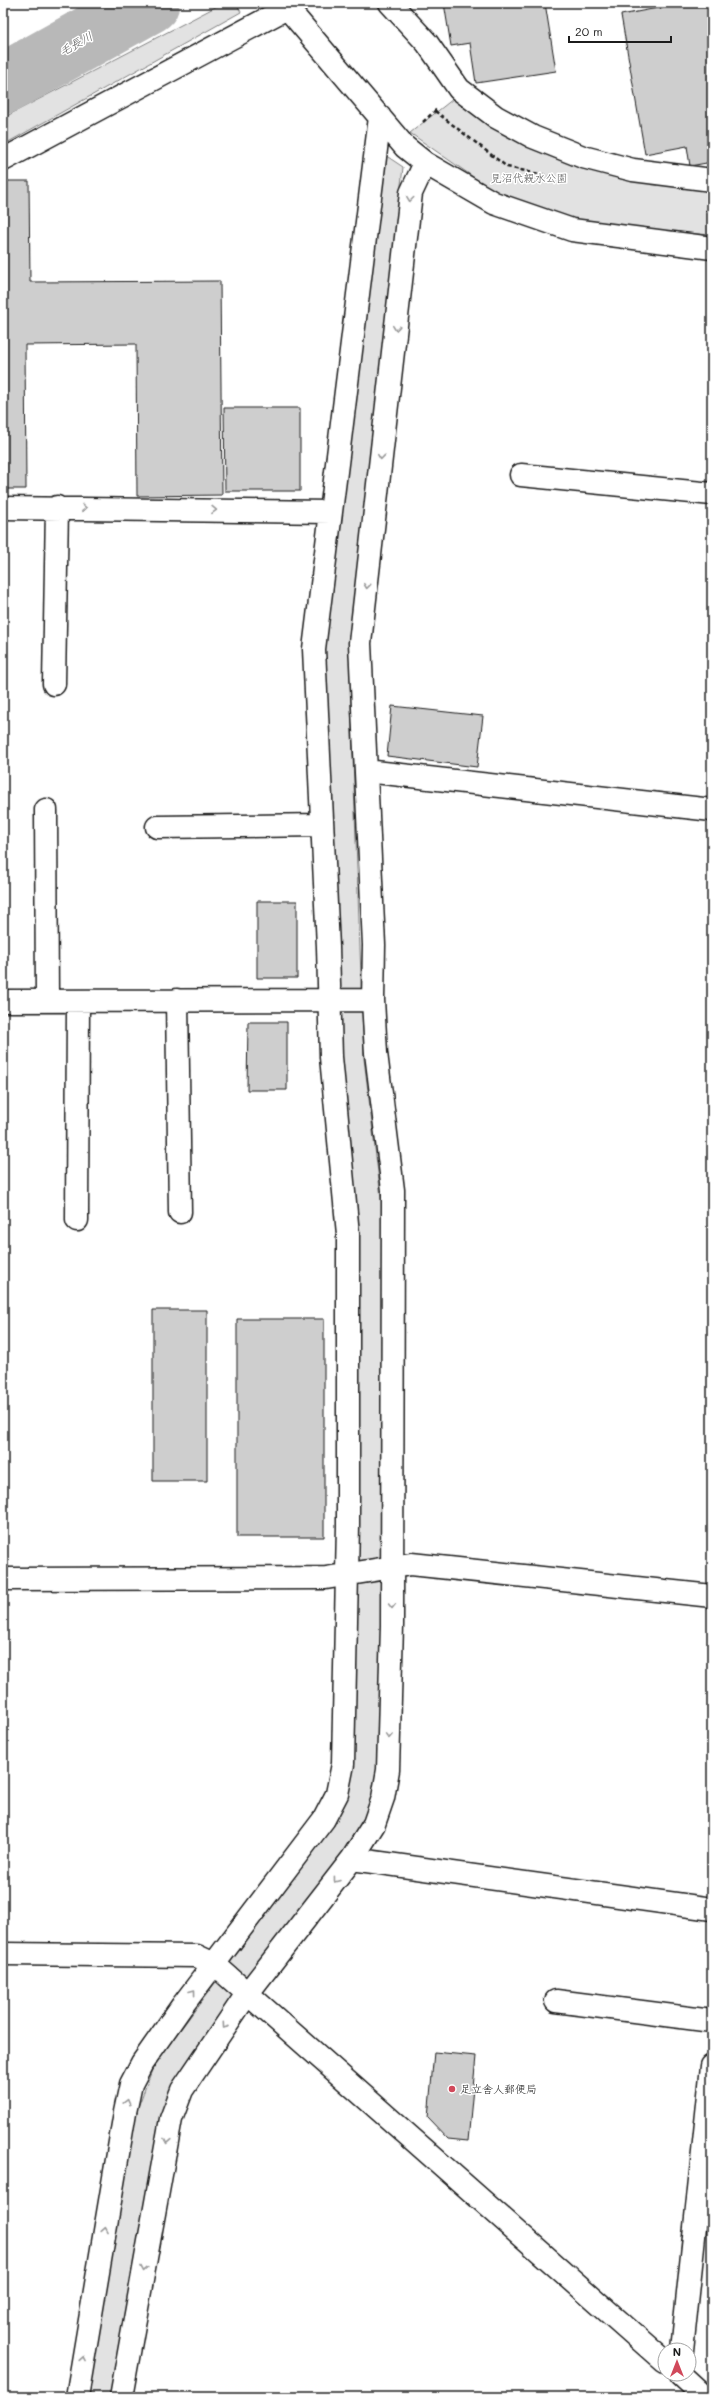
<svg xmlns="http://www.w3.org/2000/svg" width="715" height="2400" font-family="Mali,'Klee One',sans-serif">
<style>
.green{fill:#e2e2e2;stroke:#7f7f7f}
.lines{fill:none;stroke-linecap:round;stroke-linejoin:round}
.river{stroke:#b8b8b8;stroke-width:61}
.building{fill:#cecece;stroke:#1c1c1c}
.minor-casing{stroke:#1c1c1c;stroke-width:25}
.path{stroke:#1c1c1c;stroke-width:2.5;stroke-dasharray:4 3;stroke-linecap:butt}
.minor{stroke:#fff;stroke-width:22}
.oneway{stroke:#999}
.poi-dot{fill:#d1495b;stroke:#fff;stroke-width:1.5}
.labels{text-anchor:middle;stroke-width:3;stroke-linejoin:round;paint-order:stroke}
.park-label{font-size:11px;fill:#575757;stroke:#fff}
.poi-label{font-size:11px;fill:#1c1c1c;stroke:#fff;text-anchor:start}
.water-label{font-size:12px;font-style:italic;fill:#5a5a5a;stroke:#fff}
</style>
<rect width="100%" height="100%" fill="#fff"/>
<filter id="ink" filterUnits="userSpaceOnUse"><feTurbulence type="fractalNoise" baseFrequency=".025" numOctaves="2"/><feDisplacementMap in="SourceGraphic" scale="8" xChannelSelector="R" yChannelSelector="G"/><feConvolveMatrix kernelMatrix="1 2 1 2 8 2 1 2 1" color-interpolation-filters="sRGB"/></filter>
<g filter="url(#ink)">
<path class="green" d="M223 3H236L241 12 3 145V118Z
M453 99 532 149 624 180 712 191V235L604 227 522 206 495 192 410 133Z
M382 153 403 167 349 649 364 1059 384 1222 380 1764 369 1812 348 1845 177 2077 160 2115 111 2397H85L135 2115 154 2065 326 1834 353 1762 359 1226 341 1060 323 652Z"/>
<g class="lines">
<path class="river" d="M3 84 149 3"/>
</g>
<path class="building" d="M444 3H545L556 71 476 83 470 43 451 46Z
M662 3H712V162L690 166 687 146 645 154 621 15 663 7Z
M3 181H29L30 282 220 281 222 495 137 496 136 344 25 345 26 489H3Z
M224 408H300V491H225Z
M392 706 483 716 477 767 387 756Z
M257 901H297V978H257Z
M248 1022H287V1090H247Z
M153 1310H207V1481H153Z
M237 1319H324V1537H237Z
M434 2052 476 2056 468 2141 448 2139 428 2118Z"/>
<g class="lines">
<defs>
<path id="minor" d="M283 3 405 147 425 163 494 203 572 230 712 248
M390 3 427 43 459 89 496 117 533 137 583 157 633 170 712 180
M3 160 287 8
M521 475 712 494
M3 508 331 512
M54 684 57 507
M366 771 712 810
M46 810 47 1001
M157 827 322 825
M177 1000 180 1212
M3 1001 373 1000
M77 1220 78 1001
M3 1579 326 1578 411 1564 712 1596
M352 1859 712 1909
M3 1954 197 1956 214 1964 665 2362
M556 2001 712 2021
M682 2350 712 2066
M680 2375 704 2397
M77 2397 125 2112 131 2084 142 2063 182 2006 324 1819 337 1794 343 1764 348 1525V1234L331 1057 328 947 314 649 380 117
M121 2397 171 2119 182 2090 247 1994 352 1859 374 1824 383 1798 388 1770 392 1625 393 1190 376 1053 373 1000 374 945 360 643 411 193 425 163"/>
</defs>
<use href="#minor" class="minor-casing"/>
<path class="path" d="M435 111 507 167 548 176
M423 122 438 108
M705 211 712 212"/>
<use href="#minor" class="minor"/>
</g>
<defs><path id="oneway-chevron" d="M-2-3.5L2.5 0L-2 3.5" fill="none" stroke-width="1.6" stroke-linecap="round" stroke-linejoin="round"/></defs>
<g class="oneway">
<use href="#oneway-chevron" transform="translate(410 199) rotate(98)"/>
<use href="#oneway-chevron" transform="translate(396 328) rotate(96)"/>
<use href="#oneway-chevron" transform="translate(381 457) rotate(96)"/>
<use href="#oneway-chevron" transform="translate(84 508) rotate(1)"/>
<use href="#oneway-chevron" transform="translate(214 510) rotate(1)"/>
<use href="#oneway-chevron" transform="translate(367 586) rotate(96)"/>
<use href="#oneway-chevron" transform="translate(392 1606) rotate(90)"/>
<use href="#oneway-chevron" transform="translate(389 1736) rotate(92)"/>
<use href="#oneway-chevron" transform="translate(336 1880) rotate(127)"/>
<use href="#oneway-chevron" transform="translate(193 1992) rotate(-53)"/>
<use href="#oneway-chevron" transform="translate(225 2026) rotate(125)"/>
<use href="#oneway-chevron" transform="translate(127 2102) rotate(-76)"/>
<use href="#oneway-chevron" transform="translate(167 2141) rotate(100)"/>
<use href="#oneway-chevron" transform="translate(105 2230) rotate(-80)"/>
<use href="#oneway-chevron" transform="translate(144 2269) rotate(100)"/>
<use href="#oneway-chevron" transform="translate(83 2359) rotate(-80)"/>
</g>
</g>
<circle class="poi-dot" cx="452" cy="2089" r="4"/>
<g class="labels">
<g class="park-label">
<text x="529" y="182">見沼代親水公園</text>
</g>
<g class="poi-label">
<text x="460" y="2093">足立舎人郵便局</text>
</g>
<g class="water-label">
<text transform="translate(76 44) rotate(-29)" y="4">毛長川</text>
</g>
</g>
<rect width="715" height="2400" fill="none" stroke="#fff" stroke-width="16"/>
<rect x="8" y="8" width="699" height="2384" fill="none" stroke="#1c1c1c" stroke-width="1.5" filter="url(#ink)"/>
<g transform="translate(677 2362)"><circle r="19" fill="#ffffff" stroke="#a4a4a4"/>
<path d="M0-3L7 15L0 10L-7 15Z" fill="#d1495b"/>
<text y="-6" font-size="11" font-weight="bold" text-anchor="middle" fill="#1c1c1c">N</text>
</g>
<path d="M569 36v6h102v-6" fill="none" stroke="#1c1c1c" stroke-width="2"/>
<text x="575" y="36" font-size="12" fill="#1c1c1c" stroke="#ffffff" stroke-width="3" paint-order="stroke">20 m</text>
</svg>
